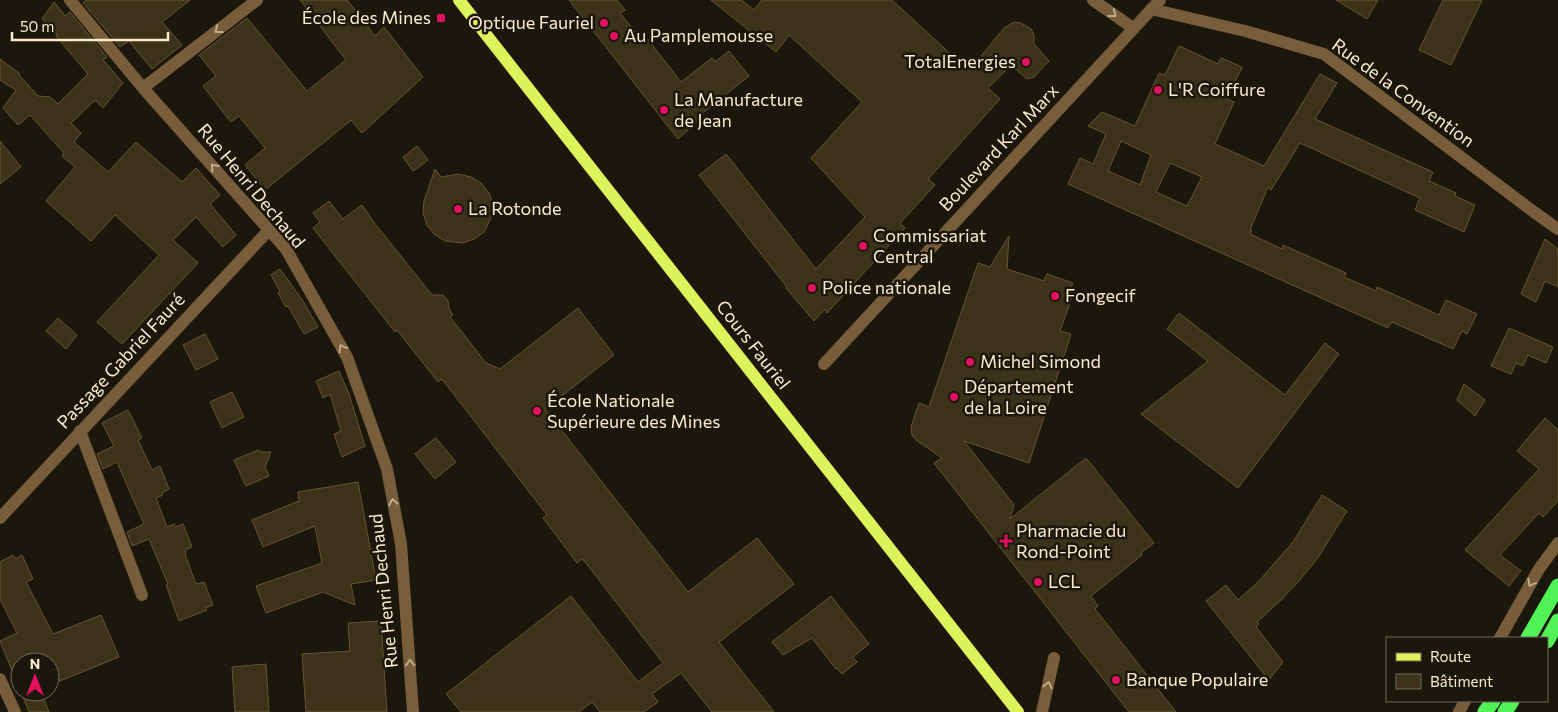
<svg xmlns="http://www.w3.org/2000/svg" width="1558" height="712" font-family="Commissioner,sans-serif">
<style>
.building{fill:#3c321a;stroke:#66562e;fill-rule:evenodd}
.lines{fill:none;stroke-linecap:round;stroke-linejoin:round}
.minor{stroke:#785d3b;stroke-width:12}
.major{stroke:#ddf35b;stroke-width:12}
.highway{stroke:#50f256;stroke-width:15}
.oneway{stroke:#c0ab8b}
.poi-dot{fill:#e21060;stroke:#1c170d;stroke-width:2}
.labels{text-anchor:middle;stroke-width:5;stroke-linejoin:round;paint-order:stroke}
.poi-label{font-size:18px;fill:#fbeacc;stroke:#1c170d;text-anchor:start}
.street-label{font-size:18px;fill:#fbeacc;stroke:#1c170d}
</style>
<rect width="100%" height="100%" fill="#1c170d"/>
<path class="building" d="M86 0H190L162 22 182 45 152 69 129 41 120 47 83 3Z
M300 0H347L375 36 384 27 423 77 362 133 351 120 265 190 245 165 265 148 239 116 231 122 203 86 216 76 199 55 247 18 307 91 346 60Z
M569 0H617L625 10 620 13 642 40 646 37 681 82 712 58 715 62 729 51 749 76 700 115 702 117 678 139Z
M711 0H741L754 10 762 0H892L969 71 1004 28 1014 22 1021 23 1031 29 1034 35V44L1049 61 1034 77 1027 79 1011 65 988 88 1000 99 928 179 935 185 900 223 905 228 827 313 825 309 814 321 786 288 787 287 699 175 726 154 816 269 865 217 811 158 862 102 789 35 776 52Z
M1336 0H1378L1367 19Z
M1443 0H1482L1451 65 1419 50Z
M54 2 65 16 70 12 107 57 103 60 123 83 103 108 95 100 71 123 81 133 74 142 108 172 136 142 182 182 196 168 220 195 210 204 236 235 223 247 196 217 173 240 198 263 122 344 97 322 159 255 115 215 91 241 46 201 75 167 62 156 64 153 30 115 18 125 3 108 16 90 0 80V59L20 74 19 75 38 96 50 97 58 104 88 74 56 36 57 34 42 19Z
M1179 46 1218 64 1221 58 1242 67 1227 99 1234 102 1215 144 1264 166 1320 74 1337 83 1315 119 1433 172 1429 181 1456 193 1455 196 1475 205 1464 232 1415 210 1420 198 1300 143 1271 190 1268 187 1250 230H1252L1250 234 1282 249 1283 245 1346 273 1344 277 1376 291 1377 287 1439 315 1446 300 1477 314 1467 334 1462 331 1453 349 1392 322 1388 328 1068 184 1080 158 1093 164 1106 134 1088 126 1102 112 1135 126 1159 73 1165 75ZM1121 141 1151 155 1140 185 1108 171ZM1170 163 1202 177 1187 206 1156 192Z
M0 141 21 167 0 184Z
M417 146 428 160 413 171 403 157Z
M435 169 441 177 459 174 471 177 481 183 489 193 493 204 492 216 484 232 474 239 463 243 445 241 434 234 427 225 423 213 424 201Z
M329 201 343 219 362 205 376 225 432 295H443L448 301 449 309 453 315 450 317 486 363 500 369 578 308 614 355 545 409 688 592 757 538 794 584 719 642 774 712H712L681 673 652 694 658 702 644 712H600L592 702 579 712H461L446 694 571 596 638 682 663 663 586 563 582 559 577 563 543 518 547 515 442 379 438 382 397 330 395 332 313 228 320 222 313 213Z
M1009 236 1007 269 1044 281 1047 274 1073 283 1069 292 1073 294 1060 331 1071 334 1029 463 964 441 1014 505 1010 519 1086 458 1154 543 1141 553 1142 555 1091 596 1098 606 1095 609 1176 712H1129L934 463 942 458 916 440 912 435 911 427 919 403 929 407 978 263 990 267Z
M1545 239 1558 249V287L1545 281 1536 302 1521 294Z
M280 269 303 301 318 327 304 334 288 306 286 307 278 293 280 291 271 275Z
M1179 313 1285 395 1325 343 1339 354 1238 488 1141 414 1208 361 1167 329Z
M58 318 77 335 66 349 46 331Z
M1509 328 1553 347 1546 363 1528 355 1523 366 1516 363 1511 374 1491 366Z
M205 334 218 359 196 370 183 345Z
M339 371 349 394 365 446 342 457 334 434 341 431 330 394 323 398 316 381Z
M1464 384 1485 400 1475 416 1457 400Z
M232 392 244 417 222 428 210 402Z
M128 410 142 438 138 440 152 470 160 466 169 489 162 493 163 495 156 498 167 527 174 524 176 527 183 524 192 547 185 550 186 553 185 554 196 584 204 582 213 605 205 608 207 610 179 621 166 585 168 584 149 539 132 546 127 532 144 524 117 462 103 469 97 454 114 446 102 423Z
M1545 418 1558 430V501L1543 517 1539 513 1500 555 1521 571 1509 586 1465 550 1539 469 1517 451Z
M436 438 456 462 435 479 415 454Z
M258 450 261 452H271L265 467 269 476 246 486 234 460Z
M358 482 376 580 351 584 355 605 323 592 266 613 256 586 322 563 315 526 263 547 252 520 299 501 298 492Z
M1322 495 1347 511 1317 559 1298 582 1280 601 1257 622 1259 624 1256 627 1283 662 1269 680 1206 601 1226 585 1238 600 1259 581 1293 542Z
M13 555 16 559 22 555 33 579 26 582 53 634 101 615 119 657 50 685V662H20V690L0 641 17 633 0 599V562Z
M831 596 869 644 853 657 857 662 842 674 837 668 836 669 812 638 783 655 772 642Z
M381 621 387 712H306L302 654 350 651 348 623Z
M266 664 269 712H235L232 667Z
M21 692H41L49 712H29Z"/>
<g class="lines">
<path class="minor" d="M70 0 143 88 286 249 347 357 387 469 401 544 413 712
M1093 0 1133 28
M1151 9 1245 31 1324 54 1534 212 1558 229
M143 88 257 0
M824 364 1160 0
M80 431 142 595
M0 518 269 230
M1500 638 1539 569 1558 543
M0 679 15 712
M1042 712 1054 658
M1459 712 1465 701"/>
<path class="major" d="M459 0 1018 712"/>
<path class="highway" d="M1528 638 1558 586
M1547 641 1558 621
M1485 712 1493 701
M1505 712 1512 701"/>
</g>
<defs><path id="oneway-chevron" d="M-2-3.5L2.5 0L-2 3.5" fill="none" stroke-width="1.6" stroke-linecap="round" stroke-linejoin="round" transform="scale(1.25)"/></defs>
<g class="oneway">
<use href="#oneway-chevron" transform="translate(1113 14) rotate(38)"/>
<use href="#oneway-chevron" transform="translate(218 30) rotate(143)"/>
<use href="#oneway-chevron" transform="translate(214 167) rotate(-132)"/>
<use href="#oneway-chevron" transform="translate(342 348) rotate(-120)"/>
<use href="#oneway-chevron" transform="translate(393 502) rotate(-100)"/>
<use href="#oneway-chevron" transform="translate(1531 583) rotate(119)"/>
<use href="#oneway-chevron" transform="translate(410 663) rotate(-93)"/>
<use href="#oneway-chevron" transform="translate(1048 685) rotate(-78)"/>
</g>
<g class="poi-dot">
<rect x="436" y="13" width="10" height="10" rx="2.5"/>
<circle cx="604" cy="23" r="5"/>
<circle cx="614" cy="36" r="5"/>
<circle cx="1026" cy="62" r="5"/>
<circle cx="1158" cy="90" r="5"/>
<circle cx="664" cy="110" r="5"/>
<circle cx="458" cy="209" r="5"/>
<circle cx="863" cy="246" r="5"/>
<circle cx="812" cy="288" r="5"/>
<circle cx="1055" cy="296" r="5"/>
<circle cx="970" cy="362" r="5"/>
<circle cx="954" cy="397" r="5"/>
<circle cx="537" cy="411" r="5"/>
<path d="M1003.5 533.5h5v5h5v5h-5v5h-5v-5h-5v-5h5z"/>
<circle cx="1038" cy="582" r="5"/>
<circle cx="1116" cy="680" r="5"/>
</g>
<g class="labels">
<g class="poi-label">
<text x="431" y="24" text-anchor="end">École des Mines</text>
<text x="594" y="29" text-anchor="end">Optique Fauriel</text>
<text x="624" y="42">Au Pamplemousse</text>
<text x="1016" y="68" text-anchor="end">TotalEnergies</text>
<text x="1168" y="96">L'R Coiffure</text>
<text x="674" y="106">La Manufacture<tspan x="674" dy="21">de Jean</tspan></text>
<text x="468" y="215">La Rotonde</text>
<text x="873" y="242">Commissariat<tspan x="873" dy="21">Central</tspan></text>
<text x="822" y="294">Police nationale</text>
<text x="1065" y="302">Fongecif</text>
<text x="980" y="368">Michel Simond</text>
<text x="964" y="393">Département<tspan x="964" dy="21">de la Loire</tspan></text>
<text x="547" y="407">École Nationale<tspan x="547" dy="21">Supérieure des Mines</tspan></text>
<text x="1016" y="537">Pharmacie du<tspan x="1016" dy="21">Rond-Point</tspan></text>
<text x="1048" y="588">LCL</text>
<text x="1126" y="686">Banque Populaire</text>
</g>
<g class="street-label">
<text transform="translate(1403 93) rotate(36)" y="6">Rue de la Convention</text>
<text transform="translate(999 148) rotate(-47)" y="6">Boulevard Karl Marx</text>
<text transform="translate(251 186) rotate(50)" y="6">Rue Henri Dechaud</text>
<text transform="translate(753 345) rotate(52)" y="6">Cours Fauriel</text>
<text transform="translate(121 361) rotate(-47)" y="6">Passage Gabriel Fauré</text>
<text transform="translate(384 591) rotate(-96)" y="6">Rue Henri Dechaud</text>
</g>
</g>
<rect x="1386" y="637" width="162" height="65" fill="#1c170d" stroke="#756b59"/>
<rect x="1396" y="653" width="25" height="8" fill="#ddf35b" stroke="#756b59"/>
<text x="1430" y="662" font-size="15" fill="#fbeacc">Route</text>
<rect x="1396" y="674" width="25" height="15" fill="#3c321a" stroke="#756b59"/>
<text x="1430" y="687" font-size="15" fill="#fbeacc">Bâtiment</text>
<g transform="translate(35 677)"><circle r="24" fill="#1c170d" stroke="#756b59"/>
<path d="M0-4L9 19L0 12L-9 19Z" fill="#e21060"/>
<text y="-8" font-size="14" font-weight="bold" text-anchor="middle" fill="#fbeacc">N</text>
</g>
<path d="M12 32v8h156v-8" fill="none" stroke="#fbeacc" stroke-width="2.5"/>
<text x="20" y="32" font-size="15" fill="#fbeacc" stroke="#1c170d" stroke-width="4" paint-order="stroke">50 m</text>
</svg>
